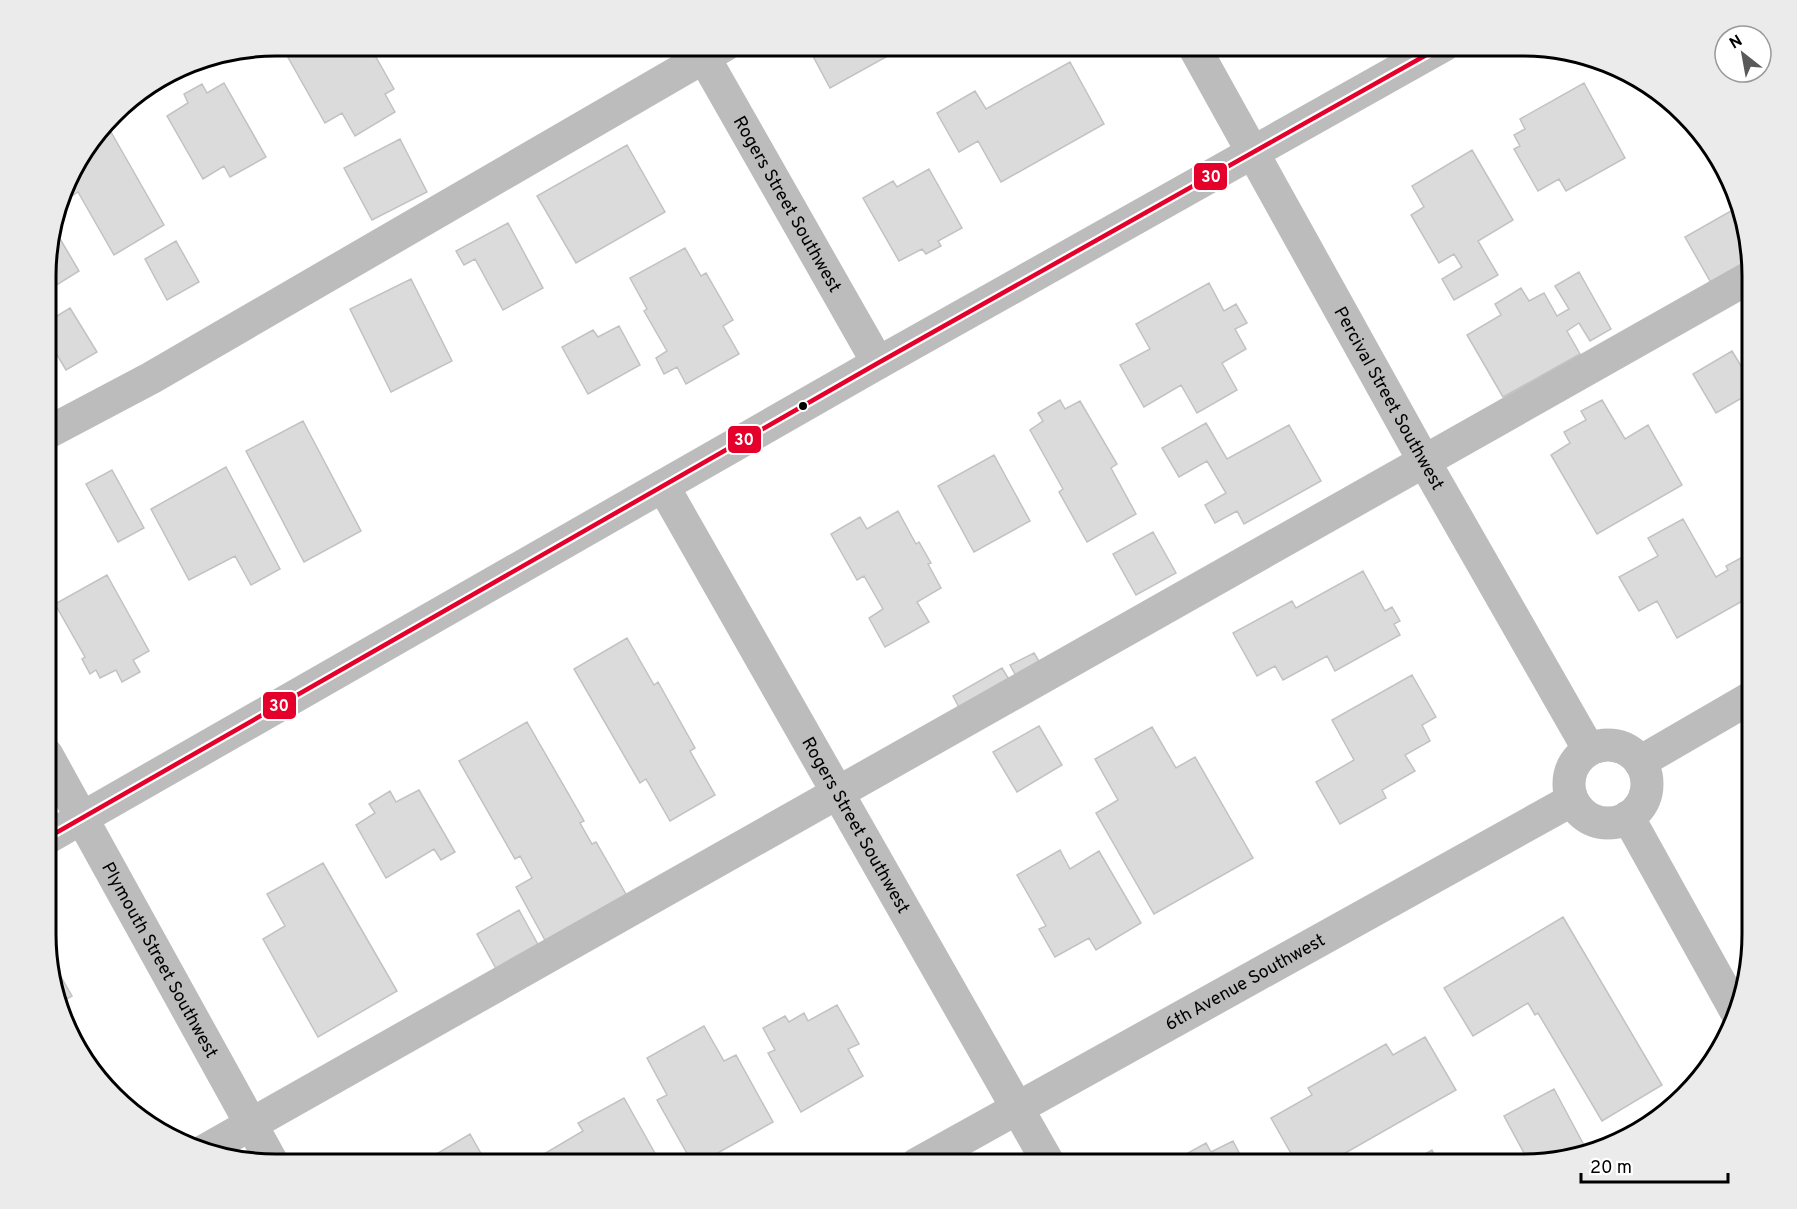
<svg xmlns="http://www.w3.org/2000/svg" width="1797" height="1209" font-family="Overpass,sans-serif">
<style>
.building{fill:#dbdbdb;stroke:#c2c2c2;stroke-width:1.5}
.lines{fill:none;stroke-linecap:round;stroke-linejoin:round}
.minor{stroke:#bcbcbc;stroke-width:33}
.bus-1-casing{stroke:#fff;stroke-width:9}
.bus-1{stroke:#e4002b;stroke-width:4.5}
.bus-dot{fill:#000;stroke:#fff;stroke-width:2}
.labels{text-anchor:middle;stroke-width:4.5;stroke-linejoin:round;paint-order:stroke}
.street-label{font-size:18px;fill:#000;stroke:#fff}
.rim{fill:none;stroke:#000;stroke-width:3}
.line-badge{stroke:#fff;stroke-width:2}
.badge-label{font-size:16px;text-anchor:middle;font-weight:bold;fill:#fff}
</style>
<rect width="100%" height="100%" fill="#fff"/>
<path class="building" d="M281 45H369L394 89 385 94 395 112 355 136 342 113 325 123Z
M807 45H880L886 57 830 88Z
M951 45H968L955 52Z
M1070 62 1104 124 1001 182 978 141 959 152 937 113 975 91 986 109Z
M224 83 266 157 230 177 224 166 203 179 167 116 188 103 184 94 202 84 207 93Z
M1584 83 1625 158 1566 191 1559 179 1538 191 1514 149 1520 146 1514 135 1525 129 1520 119Z
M111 132 164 225 114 255 78 192 72 196 65 185 69 173 92 143Z
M400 139 427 192 372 220 344 168Z
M627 145 665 212 576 263 537 196Z
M1472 150 1513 220 1478 241 1498 275 1454 300 1442 279 1462 267 1454 254 1439 263 1411 215 1424 207 1412 186Z
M929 169 962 228 938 241 941 246 926 254 922 249 899 261 863 198 893 181 897 187Z
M1736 208 1752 260 1714 288 1685 237Z
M508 223 543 288 503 310 475 259 464 265 456 251Z
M53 227 79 271 47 291V245Z
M176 241 199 282 167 300 145 259Z
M685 248 701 276 706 273 733 320 723 326 739 354 686 384 677 367 664 374 656 358 667 351 644 311 647 309 630 278Z
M1579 272 1611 329 1590 341 1579 323 1567 331 1580 354 1503 397 1467 335 1501 315 1495 304 1521 288 1529 301 1544 293 1557 316 1569 309 1555 286Z
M411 279 452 361 391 392 350 309Z
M1209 283 1224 311 1236 304 1247 323 1235 329 1246 349 1222 363 1237 390 1197 413 1181 385 1144 407 1120 365 1150 349 1136 324Z
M70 308 97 352 66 370 47 338V322Z
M619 326 640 365 588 394 562 347 593 330 598 337Z
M1732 351 1752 384V392L1716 413 1693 374Z
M1060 400 1065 409 1080 401 1117 464 1111 468 1136 514 1087 542 1059 492 1063 489 1030 430 1043 421 1038 413Z
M1602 400 1625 439 1648 425 1682 485 1597 534 1551 455 1570 443 1564 432 1586 420 1581 411Z
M303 421 361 531 304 562 246 451Z
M1206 423 1227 459 1289 425 1321 481 1244 524 1237 511 1215 523 1205 505 1226 493 1207 461 1179 477 1162 448Z
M994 455 1030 521 974 552 938 486Z
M226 467 280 569 251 585 235 556 189 580 151 509Z
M112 470 144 528 118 542 86 484Z
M898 511 916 544 919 542 931 563 928 564 941 588 917 602 929 622 885 647 869 618 883 609 864 576 857 580 831 534 860 517 867 529Z
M1683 519 1716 577 1728 570 1726 566 1752 552V607L1749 609 1744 600 1677 638 1657 601 1639 611 1619 577 1658 556 1648 538Z
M1153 532 1176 573 1136 595 1113 554Z
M1363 571 1385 611 1392 607 1400 621 1394 624 1400 635 1335 671 1327 656 1283 680 1275 666 1257 676 1233 633 1292 601 1296 608Z
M107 575 149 651 133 660 140 672 122 682 116 670 100 678 96 670 90 674 82 659 85 657 55 604Z
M627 638 654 685 658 682 695 748 690 751 715 795 670 821 646 779 640 783 574 669Z
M1034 653 1043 668 1019 681 1010 665Z
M1002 668 1013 686 963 715 953 696Z
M1412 675 1436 717 1422 725 1430 741 1405 755 1415 771 1382 790 1386 798 1340 824 1316 782 1354 760 1332 720Z
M527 722 584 821 580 823 592 844 596 842 627 896 546 942 516 887 532 878 520 856 515 859 459 761Z
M1039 726 1062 765 1017 792 993 752Z
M1152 727 1176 768 1195 757 1253 858 1154 914 1096 813 1118 800 1095 759Z
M419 790 455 852 441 860 434 849 386 878 356 825 375 813 369 804 390 791 396 802Z
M1752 815V836L1742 820Z
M1060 850 1070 869 1099 851 1141 923 1096 950 1089 938 1055 957 1039 929 1046 926 1017 875Z
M323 863 397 991 318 1037 263 939 285 926 267 894Z
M519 910 541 950 499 974 477 934Z
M1563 917 1662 1085 1602 1121 1538 1013 1535 1015 1528 1003 1473 1036 1444 988Z
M53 963 72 996 60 1003 48 966Z
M837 1005 859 1044 848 1049 863 1076 801 1112 768 1053 775 1050 763 1028 785 1016 789 1022 804 1013 808 1021Z
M704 1026 724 1061 736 1055 773 1122 698 1164H693L657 1100 667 1095 647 1058Z
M1425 1037 1456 1090 1326 1164H1297L1271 1118 1312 1095 1308 1088 1386 1044 1393 1055Z
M1554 1089 1586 1149 1530 1164 1504 1116Z
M624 1098 661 1164H527L583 1131 578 1123Z
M470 1134 487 1164H424L423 1162Z
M1233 1141 1245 1164H1183L1179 1158 1206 1143 1211 1152Z
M1432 1150 1439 1164H1407Z"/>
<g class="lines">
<g class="minor">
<path id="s1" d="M697 45 878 363"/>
<path id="s2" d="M1193 45 1424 461 1588 748"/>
<path d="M47 433 151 378 725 45"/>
<path id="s3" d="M663 486 1049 1164"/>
<circle cx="1608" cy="784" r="39"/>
<path id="s4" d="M47 755 273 1164"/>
<path d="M1640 762 1752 697"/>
<path d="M1628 817 1737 1013"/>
<path d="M47 838 878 363 1444 45"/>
<path d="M202 1152 1752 276"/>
<path id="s5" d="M917 1164 1572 800"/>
</g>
<defs>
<path id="bus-1" d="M47 838 878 363 1444 45"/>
</defs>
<use href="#bus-1" class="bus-1-casing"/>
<use href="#bus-1" class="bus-1"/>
</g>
<circle class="bus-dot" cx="803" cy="406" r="5"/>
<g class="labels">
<g class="street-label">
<text dy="6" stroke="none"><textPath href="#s1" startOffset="183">Rogers Street Southwest</textPath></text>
<text dy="6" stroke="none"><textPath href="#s2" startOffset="404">Percival Street Southwest</textPath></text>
<text dy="6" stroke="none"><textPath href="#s3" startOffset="390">Rogers Street Southwest</textPath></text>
<text dy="6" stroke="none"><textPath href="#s4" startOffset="234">Plymouth Street Southwest</textPath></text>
<text dy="6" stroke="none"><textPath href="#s5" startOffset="375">6th Avenue Southwest</textPath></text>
</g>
</g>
<path d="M0 0H1797V1209H0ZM276 56H1522A220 220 0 0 1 1742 276V934A220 220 0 0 1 1522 1154H276A220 220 0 0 1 56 934V276A220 220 0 0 1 276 56Z" fill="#ebebeb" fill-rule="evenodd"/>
<path class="rim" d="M276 56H1522A220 220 0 0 1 1742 276V934A220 220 0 0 1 1522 1154H276A220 220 0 0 1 56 934V276A220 220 0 0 1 276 56Z"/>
<g class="line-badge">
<rect x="1193" y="162" width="35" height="29" rx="6" fill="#e4002b"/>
<rect x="727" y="425" width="35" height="29" rx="6" fill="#e4002b"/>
<rect x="262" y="691" width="35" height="29" rx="6" fill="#e4002b"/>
</g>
<g class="badge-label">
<text x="1211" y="182">30</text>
<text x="744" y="445">30</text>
<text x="279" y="711">30</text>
</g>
<g transform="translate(1743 54) rotate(329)"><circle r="28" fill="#ffffff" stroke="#999999" stroke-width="1.5"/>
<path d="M0-4.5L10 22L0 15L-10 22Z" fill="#595959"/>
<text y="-9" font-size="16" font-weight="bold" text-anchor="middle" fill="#000000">N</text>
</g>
<path d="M1581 1173v9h147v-9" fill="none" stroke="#000000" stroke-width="3"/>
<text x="1590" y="1173" font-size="18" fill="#000000" stroke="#ffffff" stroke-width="4.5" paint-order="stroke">20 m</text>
</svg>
